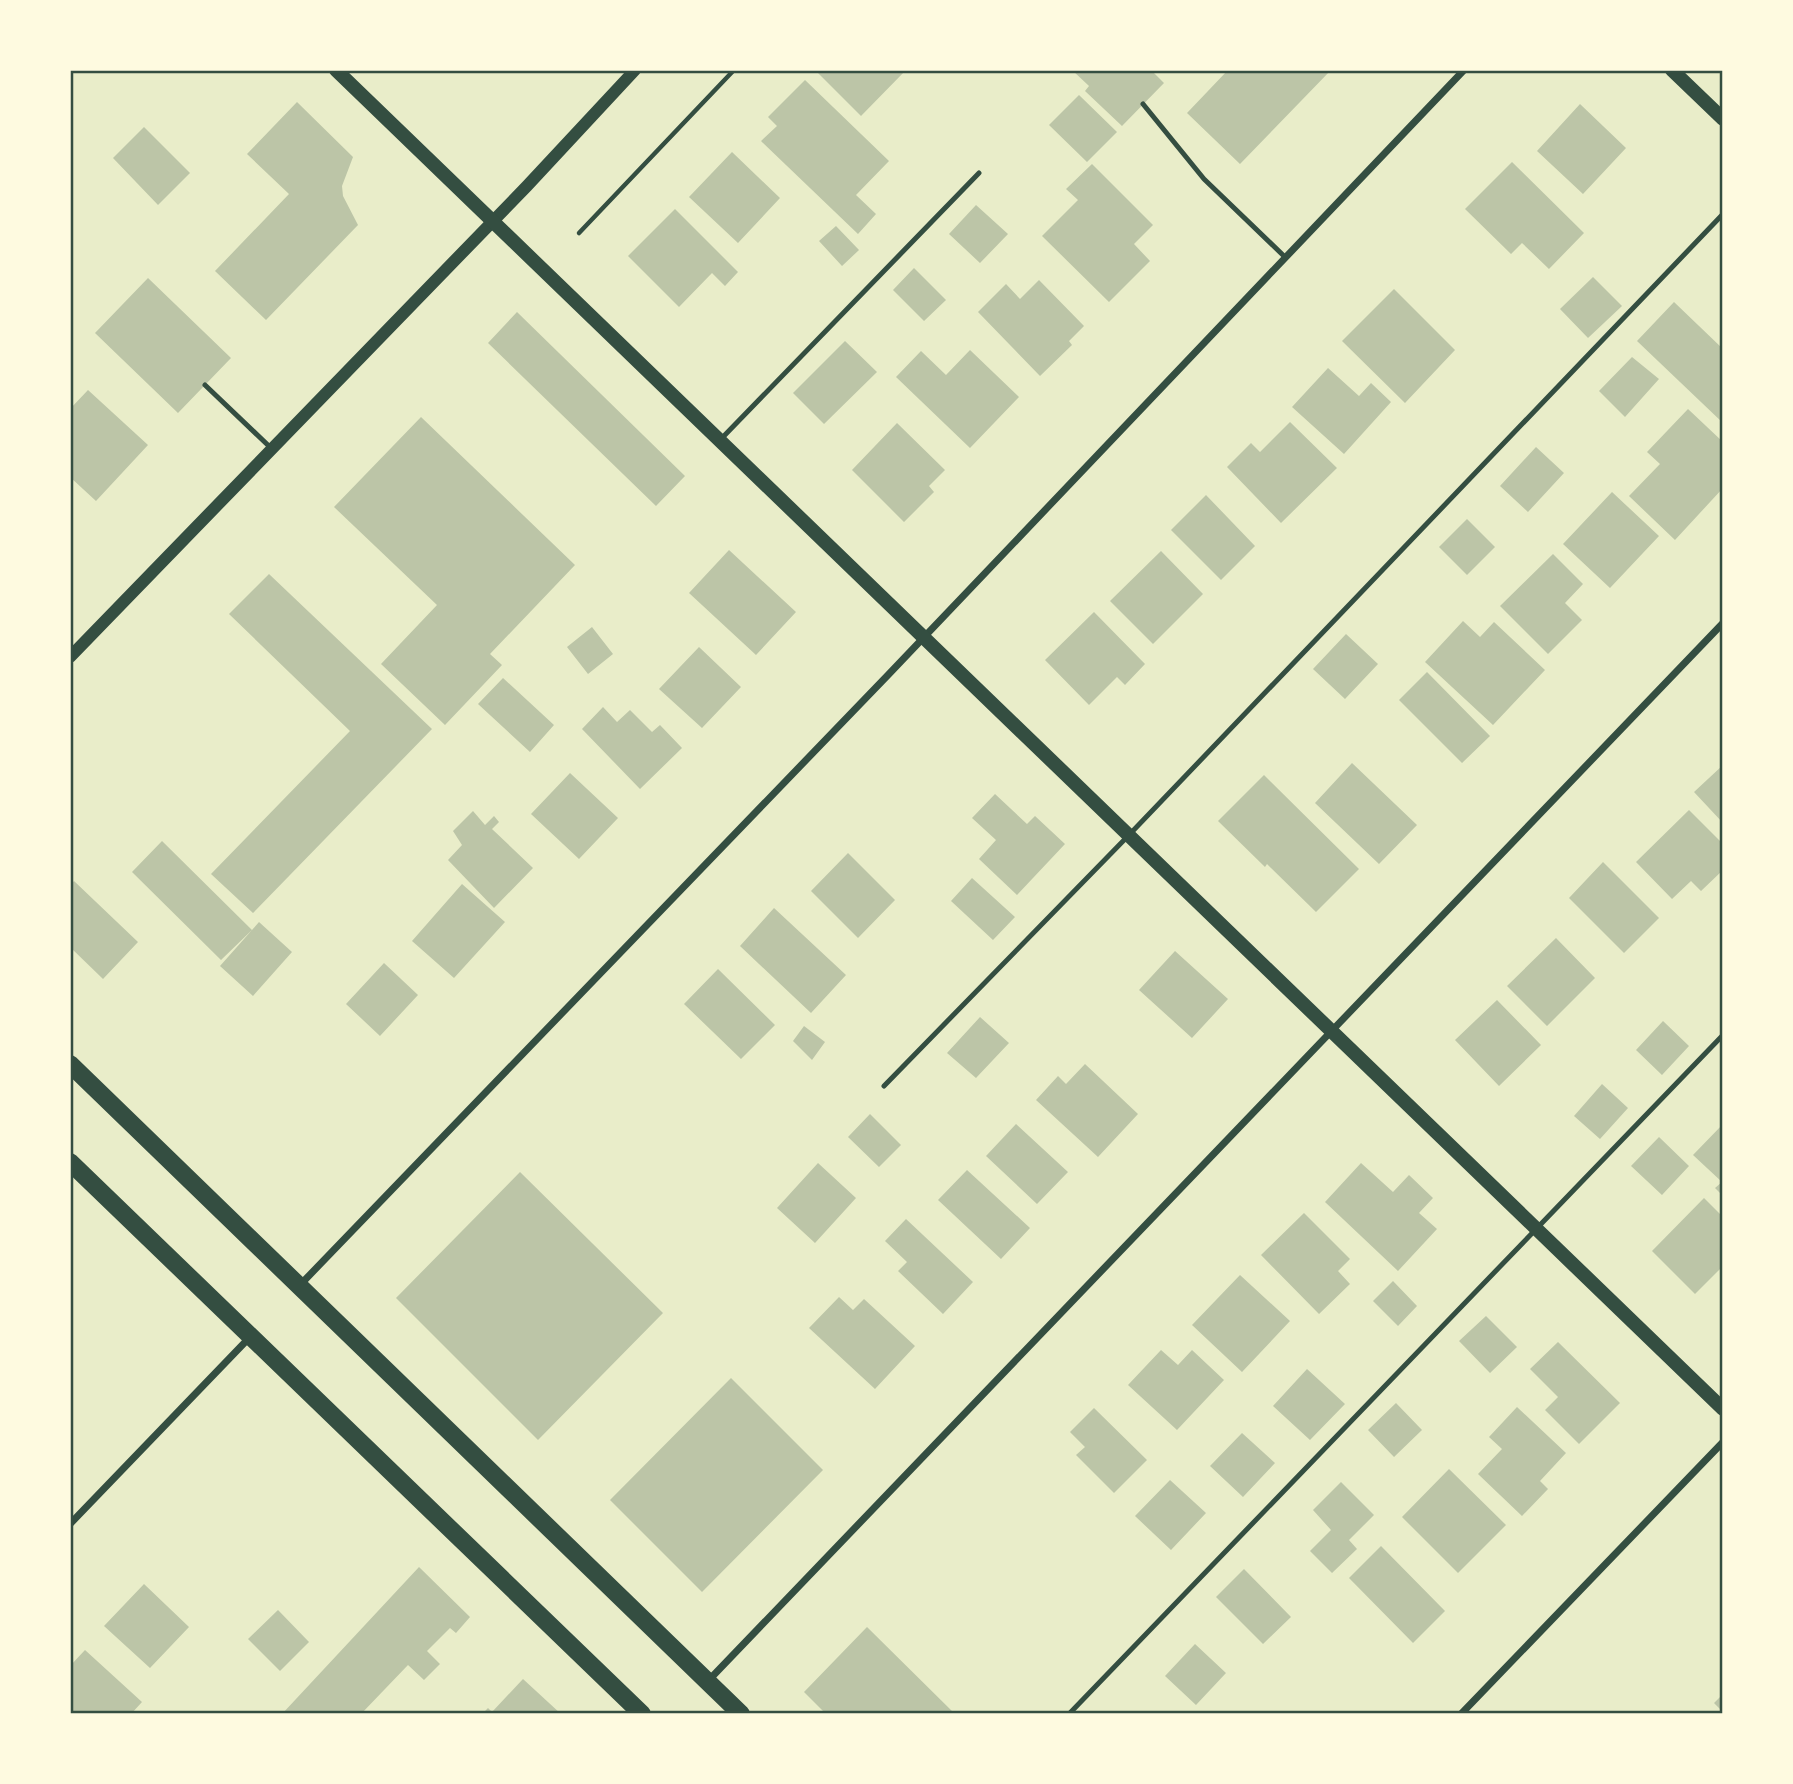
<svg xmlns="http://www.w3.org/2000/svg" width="1793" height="1784" font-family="Figtree,sans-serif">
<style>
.building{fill:#bcc5a7}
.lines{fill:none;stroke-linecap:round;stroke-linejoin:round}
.path{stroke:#344e41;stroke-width:4.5}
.service{stroke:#344e41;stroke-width:5}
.minor{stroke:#344e41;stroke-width:7}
.tertiary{stroke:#344e41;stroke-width:12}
.secondary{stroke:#344e41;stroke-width:14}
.primary{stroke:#344e41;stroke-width:18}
.neatline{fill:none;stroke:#344e41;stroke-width:2.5}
</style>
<rect width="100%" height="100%" fill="#e9edc9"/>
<path class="building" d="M815 70H906L861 116Z
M1072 70H1151L1164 83 1122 126 1085 91 1089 86Z
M1228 70H1331L1240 164 1187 113Z
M805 80 889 161 856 195 876 214 858 234 761 141 777 126 768 117Z
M1079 95 1117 132 1087 162 1049 125Z
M297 102 353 157 342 186 343 196 358 225 266 320 215 271 289 194 247 154Z
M1580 104 1626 148 1583 194 1537 151Z
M144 127 190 173 158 205 113 158Z
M732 152 780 198 738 243 689 197Z
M1512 162 1584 233 1549 269 1522 243 1511 254 1465 209Z
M1092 164 1153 225 1134 244 1150 261 1109 302 1042 236 1078 200 1066 189Z
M976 205 1008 234 980 263 949 234Z
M675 209 738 272 725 286 712 273 679 307 628 256Z
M836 226 859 250 842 266 819 241Z
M914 268 946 300 924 321 893 290Z
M1593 277 1622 306 1588 338 1560 309Z
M148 278 231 358 178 413 95 333Z
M1039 280 1084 326 1069 341 1072 345 1040 376 978 312 1006 284 1020 299Z
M1394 289 1455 350 1405 403 1342 341Z
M1674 302 1723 349V423L1637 341Z
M517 312 685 476 656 506 488 343Z
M845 341 877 372 824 424 793 393Z
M970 350 1019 397 970 448 896 377 921 351 946 375Z
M1632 357 1659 379 1625 417 1599 391Z
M1328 368 1359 396 1371 383 1391 402 1344 454 1292 407Z
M88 390 148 445 96 501 70 477V409Z
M1688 409 1723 442V488L1675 540 1629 496 1660 464 1647 452Z
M421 417 575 565 490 654 502 665 445 725 381 664 437 605 334 507Z
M1290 422 1337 468 1281 523 1227 467 1251 443 1260 452Z
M897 423 945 470 929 486 934 492 904 522 852 470Z
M1536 447 1564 473 1528 512 1500 486Z
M1612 492 1659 536 1610 588 1563 544Z
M1206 495 1255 546 1221 580 1171 530Z
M1467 519 1495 547 1467 575 1439 547Z
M729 550 796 612 756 655 689 593Z
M1161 551 1203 594 1153 644 1110 601Z
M1553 554 1583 584 1565 603 1582 620 1548 654 1500 606Z
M269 574 432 729 253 913 211 874 350 731 229 614Z
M1094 612 1145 664 1125 685 1117 677 1089 705 1045 660Z
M1463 621 1480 637 1494 622 1545 670 1493 725 1425 662Z
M592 627 613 654 588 674 567 647Z
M1346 634 1378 664 1345 699 1313 669Z
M699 647 741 687 702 728 659 689Z
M1427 672 1490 736 1462 763 1399 700Z
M503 678 554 725 530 752 478 704Z
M603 707 617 722 630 710 652 732 660 725 682 748 640 789 582 729Z
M1352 763 1417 825 1379 864 1315 803Z
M1723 765V823L1694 792Z
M570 773 618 818 579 859 531 814Z
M1264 775 1359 869 1316 912 1267 864 1265 867 1218 821Z
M995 794 1027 824 1035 816 1065 844 1017 895 979 859 996 840 972 818Z
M1689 810 1723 844V870L1701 891 1691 881 1672 899 1636 862Z
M473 811 485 825 494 816 499 822 492 829 533 868 494 908 448 860 462 845 453 831Z
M162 841 252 930 221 960 132 872Z
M848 853 895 900 858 938 811 891Z
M1603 862 1659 918 1624 953 1569 898Z
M972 878 1015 917 993 940 951 901Z
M74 881 138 942 103 979 70 947V886Z
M462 884 505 922 454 978 412 941Z
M774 908 846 975 811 1013 740 946Z
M259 922 292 952 253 996 220 966Z
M1556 938 1595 978 1547 1026 1507 986Z
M1175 951 1228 999 1192 1038 1139 990Z
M384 963 418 995 380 1036 346 1004Z
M718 969 775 1025 741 1059 684 1004Z
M1497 1000 1541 1045 1499 1086 1455 1040Z
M980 1017 1009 1043 976 1078 947 1053Z
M1663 1021 1689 1046 1662 1075 1636 1050Z
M804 1026 825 1042 812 1060 793 1041Z
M1085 1064 1138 1114 1098 1157 1036 1100 1058 1076 1066 1084Z
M1602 1084 1628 1108 1600 1139 1574 1116Z
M870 1114 901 1145 879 1167 848 1137Z
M1016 1124 1068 1172 1037 1204 986 1156Z
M1723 1124V1196L1715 1188 1722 1182 1693 1155Z
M1659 1137 1689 1166 1662 1195 1631 1166Z
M818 1163 856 1198 815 1243 777 1208Z
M1361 1163 1393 1192 1409 1175 1433 1198 1419 1213 1437 1229 1398 1271 1325 1202Z
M967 1170 1030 1228 1001 1259 938 1200Z
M520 1172 663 1313 538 1440 396 1298Z
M1704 1198 1723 1217V1266L1695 1294 1652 1251Z
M1304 1213 1350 1259 1338 1271 1350 1284 1319 1314 1261 1255Z
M906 1219 973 1282 943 1314 898 1271 907 1262 885 1241Z
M1240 1275 1290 1321 1242 1372 1192 1325Z
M1393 1281 1417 1306 1398 1326 1373 1301Z
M839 1297 853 1310 864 1299 915 1346 875 1389 809 1328Z
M1486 1316 1517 1347 1490 1373 1459 1341Z
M1558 1342 1620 1403 1579 1444 1545 1410 1558 1397 1530 1369Z
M1161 1350 1178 1365 1192 1350 1224 1380 1177 1430 1128 1385Z
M1307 1369 1345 1404 1310 1440 1273 1406Z
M731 1378 823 1470 702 1592 610 1500Z
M1396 1403 1422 1430 1394 1457 1368 1430Z
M1517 1407 1566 1453 1540 1481 1548 1489 1522 1516 1478 1474 1502 1449 1489 1437Z
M1094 1408 1147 1460 1114 1493 1076 1455 1085 1447 1070 1432Z
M1242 1433 1275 1463 1243 1497 1210 1466Z
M1449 1469 1506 1525 1458 1573 1402 1517Z
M1170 1480 1206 1513 1171 1550 1135 1516Z
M1341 1482 1374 1515 1349 1540 1357 1549 1332 1573 1310 1551 1331 1530 1313 1510Z
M1381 1546 1445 1611 1413 1643 1349 1578Z
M419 1567 470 1617 456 1633 450 1628 427 1651 440 1664 424 1680 408 1665 361 1714H282Z
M1244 1569 1291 1617 1263 1644 1216 1597Z
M144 1584 189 1627 150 1668 104 1626Z
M278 1610 309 1642 280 1671 248 1639Z
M867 1627 955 1714H826L804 1692Z
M1195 1644 1226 1673 1196 1705 1165 1676Z
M85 1650 142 1702 131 1714H70V1666Z
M523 1679 561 1714H482L488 1708 492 1712Z
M1723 1694V1712L1714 1703Z"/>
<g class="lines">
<path class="path" d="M579 233 734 70"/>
<path class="service" d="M1143 104 1204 179 1285 257
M205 385 272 449
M721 439 979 173
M884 1086 1128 836 1723 214
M1069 1714 1723 1035"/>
<path class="minor" d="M300 1285 888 675 1464 70
M70 1524 250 1337
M708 1681 1723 623
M1461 1714 1723 1442"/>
<path class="tertiary" d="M70 657 527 186 635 70"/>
<path class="secondary" d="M336 70 1723 1409
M1672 70 1723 119"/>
<path class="primary" d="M70 1064 741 1714
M70 1162 642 1714"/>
</g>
<rect width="1793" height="1784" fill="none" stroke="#fefae0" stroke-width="144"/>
<rect x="72" y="72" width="1649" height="1640" class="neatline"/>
</svg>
